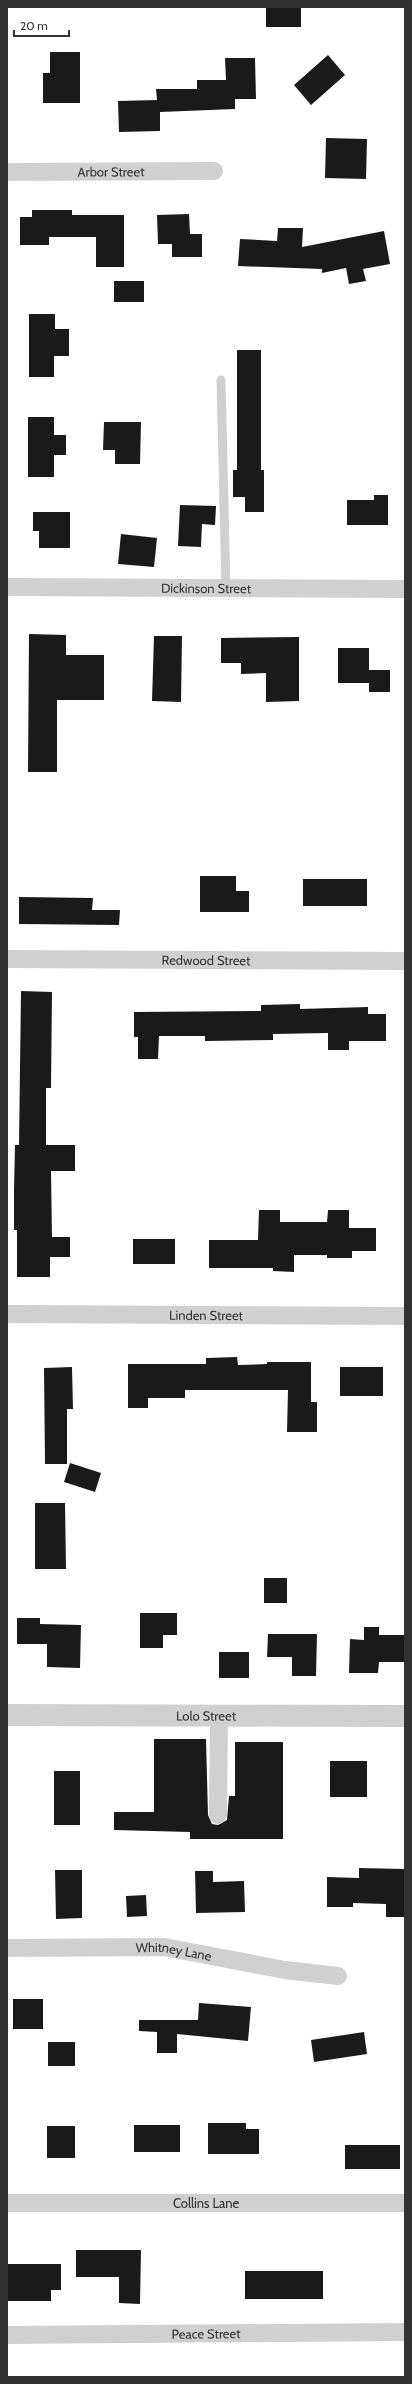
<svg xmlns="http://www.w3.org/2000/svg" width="412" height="2384" font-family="Cabin,sans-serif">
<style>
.building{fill:#1a1a1a}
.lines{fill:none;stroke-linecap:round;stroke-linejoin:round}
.service{stroke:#d0d0d0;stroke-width:9}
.minor{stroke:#d0d0d0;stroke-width:18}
.tertiary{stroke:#d0d0d0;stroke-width:22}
.labels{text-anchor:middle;stroke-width:4;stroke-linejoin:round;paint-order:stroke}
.street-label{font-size:13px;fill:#333;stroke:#fff}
</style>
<rect width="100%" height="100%" fill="#fff"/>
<path class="building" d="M266 7H301V27H266Z
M50 52H80V103H43V73H50Z
M328 55 345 75 311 105 294 85Z
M225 58H255L256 99H235V109L160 112V131L119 132 118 101 157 100 156 89H197V80H226Z
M326 138 367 139 366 179 325 178Z
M32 210H72V215H124V267H96V237H49V245H20V217H32Z
M189 214 190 234H202V257H172V244H158L157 215Z
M278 228H303L302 247 384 231 390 264 363 269 366 281 349 284 346 268 322 273V269L238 266 240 239 277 241Z
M114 281H144V302H114Z
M29 314H55V329H69V356H54V377H29Z
M237 350H261V470H264V512H245V497H233V470H237Z
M28 417H54V435H66V455H54V477H28Z
M104 422H141L140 464H115V450H103Z
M374 495H388V525H347V500H374Z
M180 505 216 506 215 525 202 524 201 547 178 546Z
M33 512H70V548H39V531H33Z
M121 534 157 538 154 567 118 564Z
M29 634 66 635V655H104V700H57V772H28Z
M154 636H182L181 702 152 701Z
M299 637V701L266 702V673L241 674V663H221V638Z
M338 648H369V674V670H390V692H369V683H338Z
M200 876H236V891H249V912H200Z
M303 879H367V906H303Z
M19 897 93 898 92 910H120L119 925 19 924Z
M21 991 52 992 51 1088H46V1145H75V1171H51L52 1237H70V1257H50V1277H17V1230H14V1190L15 1145H19Z
M300 1004V1009L368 1007V1014H386V1041H349V1050H328V1033L273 1034V1040L205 1041V1036H159L158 1059H138V1037H134V1012L261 1011V1005Z
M259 1210H280V1222H327L328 1210H349V1228H376V1251H352V1258H327V1255H294V1272L273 1271V1268H209V1240H258Z
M133 1239H175V1264H133Z
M237 1357 238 1365 267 1364V1362H311V1402H317V1432H287L288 1390H185V1398H148V1408H128V1364H206V1358Z
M72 1367 73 1409H67V1464H45L44 1368Z
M340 1367H383V1396H340Z
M70 1463 101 1473 95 1492 64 1482Z
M35 1503H65L66 1569H35Z
M264 1578H287V1603H264Z
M140 1613H177V1635H163V1648H140Z
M17 1618H40V1624L81 1625 80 1668 47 1667V1644H17Z
M364 1627H379V1635H405V1662H379L378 1673H349L350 1639 364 1640Z
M268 1634H317L316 1676H292V1657H267Z
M219 1652H249V1678H219Z
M154 1739H206L208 1815 212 1824 218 1825 227 1820 229 1796H235V1742H283V1839H190V1832L114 1830V1812H154Z
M330 1761H367V1797H330Z
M54 1771H80V1825H54Z
M359 1868 405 1869 404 1917H386V1904L353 1903V1907H327V1877L359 1878Z
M55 1870H82V1918L56 1919Z
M195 1871H213V1882L244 1881 245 1912 196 1913Z
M146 1895 147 1916 127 1917 126 1896Z
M13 1999H43V2029H13Z
M199 2003 251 2007 248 2041 177 2034V2053H157V2032L139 2031V2020H198Z
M364 2032 367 2054 314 2062 311 2040Z
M48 2042H75V2066H48Z
M208 2123H246V2129H259V2154H208Z
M134 2125H180V2152H134Z
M47 2126H75V2158H47Z
M345 2145H400V2169H345Z
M76 2250H141L140 2304 119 2303V2277H76Z
M8 2264H61V2290H51V2301H8Z
M245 2271H323V2299H245Z"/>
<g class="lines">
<path class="service" d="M221 380 226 589"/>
<g class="minor">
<path id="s1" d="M7 172 214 171"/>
<path id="s2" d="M7 587 405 589"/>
<path id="s3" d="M7 959 405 961"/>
<path id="s4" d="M7 1314 405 1316"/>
<path d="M218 1815 219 1715"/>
<path id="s5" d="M7 1948 164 1947 285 1970 338 1976"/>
<path id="s6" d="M7 2203H405"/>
<path id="s7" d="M7 2335 405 2332"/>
</g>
<path class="tertiary" id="s8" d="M7 1715 405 1716"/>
</g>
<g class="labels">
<g class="street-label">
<text dy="5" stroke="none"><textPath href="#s1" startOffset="104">Arbor Street</textPath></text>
<text dy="5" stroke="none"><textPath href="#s2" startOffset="199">Dickinson Street</textPath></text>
<text dy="5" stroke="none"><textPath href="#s3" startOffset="199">Redwood Street</textPath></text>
<text dy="5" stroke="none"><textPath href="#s4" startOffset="199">Linden Street</textPath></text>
<text dy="5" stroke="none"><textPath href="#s8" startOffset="199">Lolo Street</textPath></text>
<text dy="5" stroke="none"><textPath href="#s5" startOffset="167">Whitney Lane</textPath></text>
<text dy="5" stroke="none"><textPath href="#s6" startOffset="199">Collins Lane</textPath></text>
<text dy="5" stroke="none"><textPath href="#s7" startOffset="199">Peace Street</textPath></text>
</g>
</g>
<rect width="412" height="2384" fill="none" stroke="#333333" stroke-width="16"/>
<path d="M14 30v6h55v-6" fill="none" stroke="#333333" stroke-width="2"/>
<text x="20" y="30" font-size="12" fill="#333333" stroke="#ffffff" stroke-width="3" paint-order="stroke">20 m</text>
</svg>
